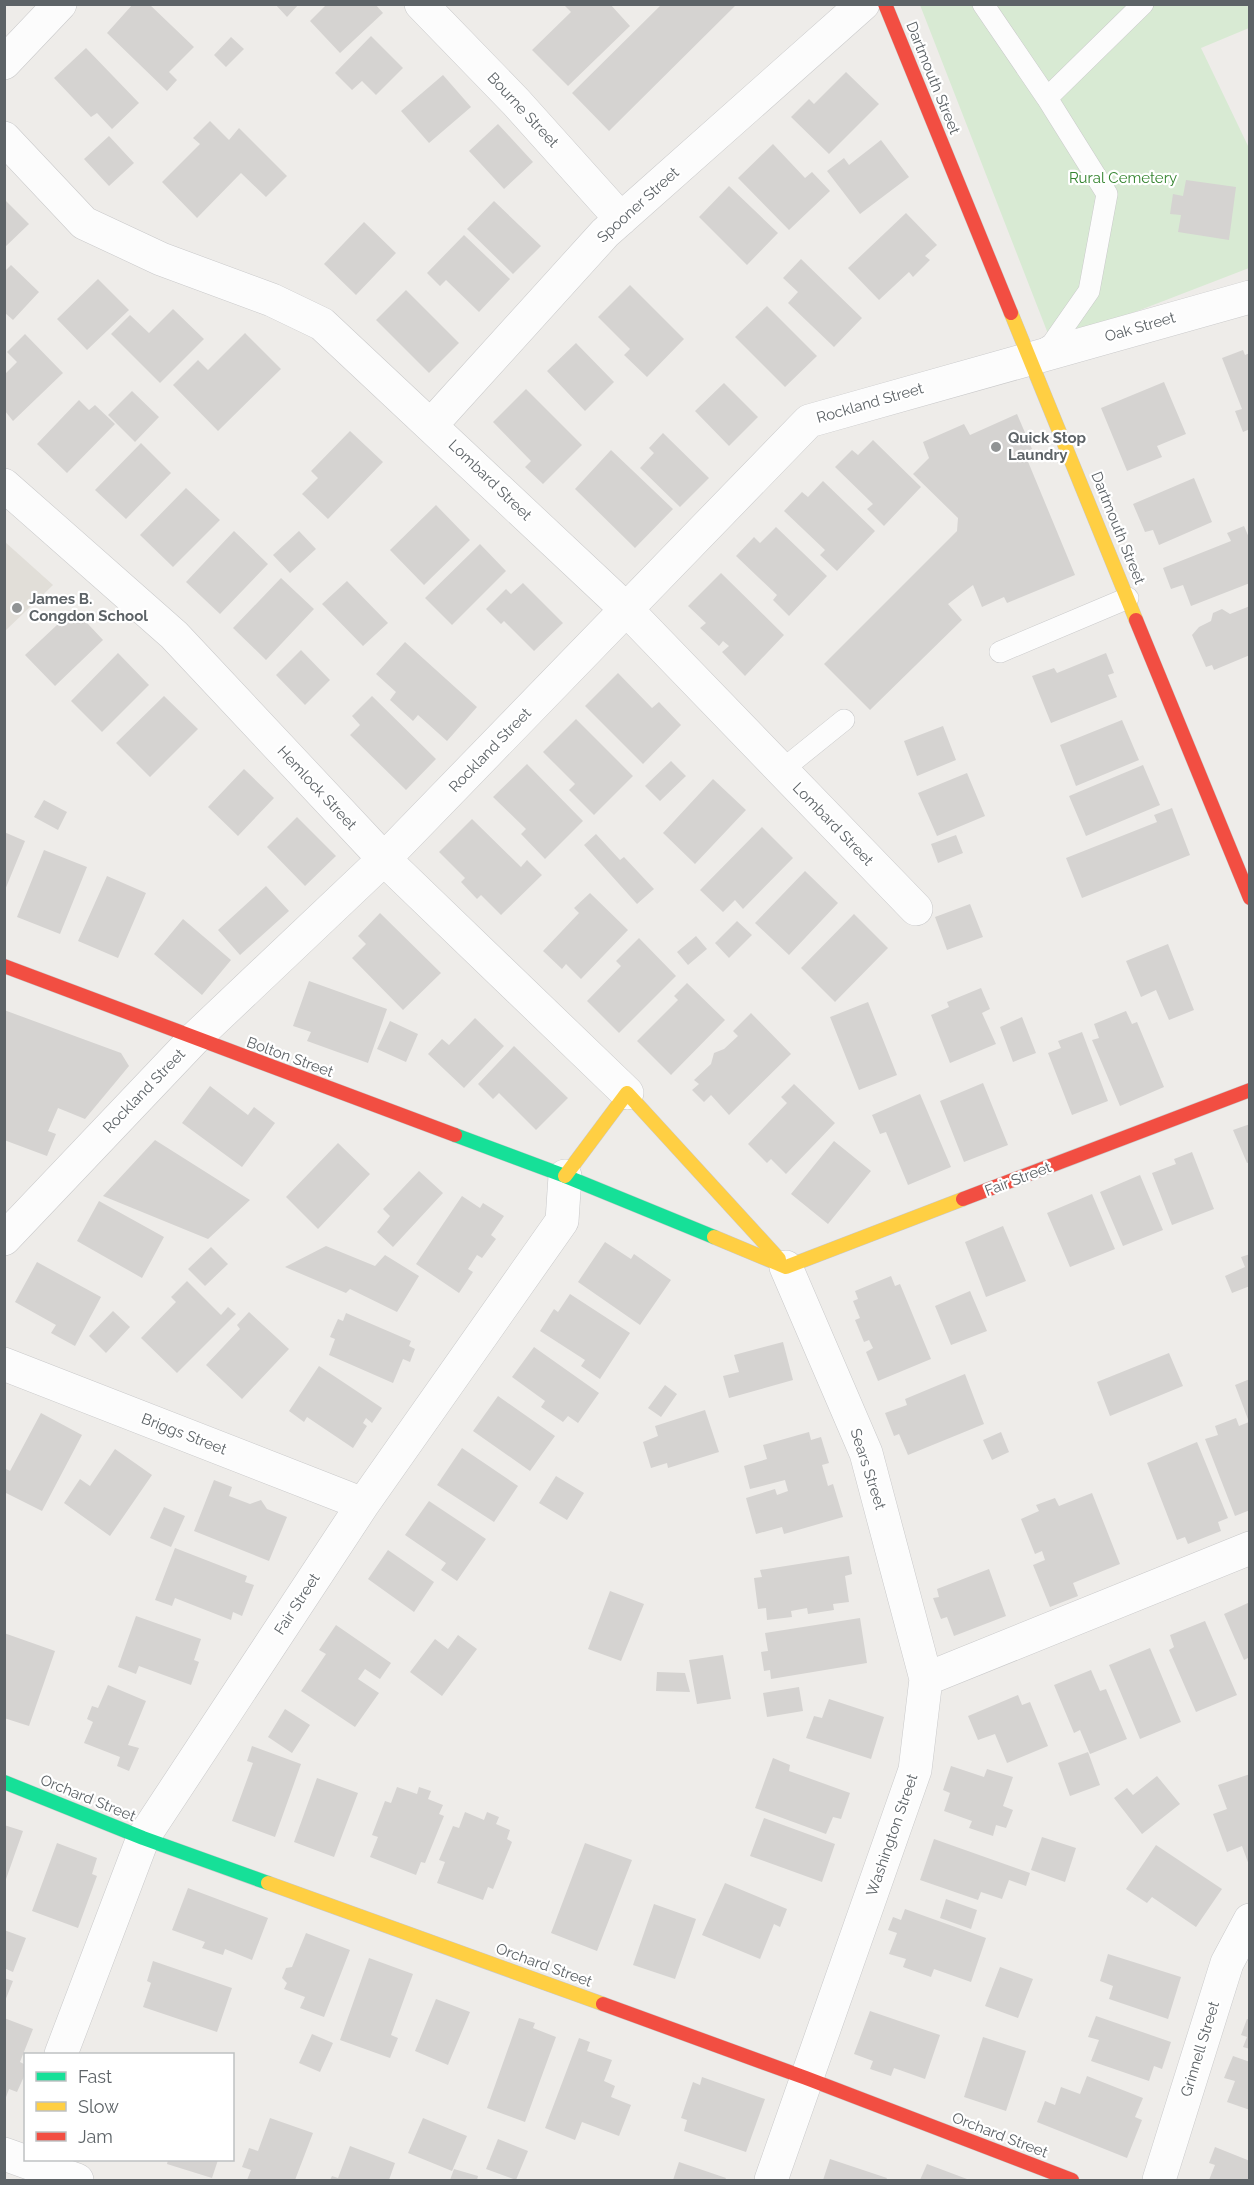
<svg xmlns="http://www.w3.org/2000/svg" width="1254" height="2185" font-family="Raleway,sans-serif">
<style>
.education{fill:#e1ded8}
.green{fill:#d8ead3}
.building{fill:#d5d3d1}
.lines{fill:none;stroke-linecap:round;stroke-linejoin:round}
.lane-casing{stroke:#c9c9ca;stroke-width:22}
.street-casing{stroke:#c9c9ca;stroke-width:34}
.fast-casing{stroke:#c9c9ca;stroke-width:15}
.slow-casing{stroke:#c9c9ca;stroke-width:15}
.jam-casing{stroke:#c9c9ca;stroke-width:15}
.lane{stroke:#fcfcfc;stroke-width:21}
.street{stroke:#fcfcfc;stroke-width:33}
.fast{stroke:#16e098;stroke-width:14}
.slow{stroke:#ffcf43;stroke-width:14}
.jam{stroke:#f24e42;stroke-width:14}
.poi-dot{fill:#909394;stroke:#fff;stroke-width:2}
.labels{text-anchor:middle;stroke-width:4.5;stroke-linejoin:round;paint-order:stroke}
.street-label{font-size:15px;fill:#5d6367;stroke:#fff}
.park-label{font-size:15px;fill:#34842f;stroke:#fff}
.poi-label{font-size:15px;font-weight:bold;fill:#5d6367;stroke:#fff;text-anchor:start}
</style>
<rect width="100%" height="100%" fill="#eeece9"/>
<path class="education" d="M5 542 53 585 5 631Z"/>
<path class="green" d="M920 5H1249V28L1201 48 1249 148V268L1052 344Z"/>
<path class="building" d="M133 4H149L194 47 169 72 177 80 167 91 107 33Z
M275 4H299L287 17Z
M327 4H375L383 13 340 53 310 21Z
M563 4H610L630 26 568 86 532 50 571 12Z
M662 4H737L609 131 572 93Z
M371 36 403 68 376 95 362 81 352 90 335 73Z
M231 37 244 49 226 67 214 55Z
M86 48 139 103 112 129 97 113 91 117 54 78Z
M846 72 879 104 829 154 791 117 809 99 814 104Z
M443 75 471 107 429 143 401 111Z
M210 121 229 140 239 128 287 176 266 197 241 173 197 218 162 182 200 144 193 138Z
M498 124 533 162 504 189 469 151Z
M109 136 134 163 109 186 84 159Z
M881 140 909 177 860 214 827 171 844 158 849 165Z
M773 144 805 178 812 172 830 191 789 230 738 178Z
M1186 180 1236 187 1229 240 1178 232 1181 215 1170 214 1173 194 1183 196Z
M729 186 778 233 747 265 699 217Z
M4 199 29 224 4 248Z
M494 201 541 246 513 274 467 229Z
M906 213 937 245 925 256 930 260 913 277 909 272 879 300 848 268Z
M364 222 396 253 356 295 324 264Z
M464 235 510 279 479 312 446 280 440 286 427 273Z
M801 259 862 318 834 347 788 303 798 292 783 278Z
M11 265 39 292 13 320 4 312V272Z
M98 279 129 310 87 350 57 319Z
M630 285 684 339 647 377 624 355 630 349 598 317Z
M406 290 459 343 429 373 376 320Z
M767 306 817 356 785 387 735 337Z
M173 309 204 339 160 383 111 334 130 315 149 333Z
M245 333 281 369 218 431 173 385 198 360 208 370Z
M25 334 63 373 13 421 5 411V374L17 362 7 352Z
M576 343 614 382 585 411 547 371Z
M1243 350 1245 355 1250 353V429L1243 432 1235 411 1242 409 1222 358Z
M1164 382 1186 434 1157 446 1162 457 1127 471 1101 408Z
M724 383 758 417 729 446 695 411Z
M526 389 582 445 543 484 525 467 531 461 493 422Z
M132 391 159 417 135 442 108 415Z
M79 400 89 410 95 405 115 424 67 473 37 444Z
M1017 414 1032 449 1024 452 1075 575 1007 603 1004 597 982 607 973 585 948 604 962 620 870 710 824 664 957 531 958 518 913 474 929 458 923 442 964 424 970 435Z
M350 431 383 462 328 519 302 494 318 478 311 471Z
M663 433 709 478 680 507 640 468 654 453 649 448Z
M873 440 921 487 884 526 867 509 873 504 835 467 852 450 858 455Z
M141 443 171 473 126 519 95 490Z
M611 450 673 509 635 548 575 489Z
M1194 478 1212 522 1159 545 1153 530 1145 532 1133 504Z
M823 481 875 531 837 571 820 555 825 550 784 511 802 492 808 497Z
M186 488 220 520 173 567 140 535Z
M436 505 470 540 424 585 390 550Z
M1244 526 1250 540V583L1191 606 1183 585 1171 589 1163 568 1231 541 1227 533Z
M776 527 827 576 789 616 773 600 777 595 736 556 754 537 760 543Z
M234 531 268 564 220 614 186 582Z
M299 531 316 549 290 573 273 555Z
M480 544 506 571 452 625 425 598Z
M721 573 784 635 745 676 722 652 729 646 723 641 719 646 700 628 706 623 688 606Z
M281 578 314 609 266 660 233 628Z
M347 581 388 623 363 646 322 604Z
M523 583 563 623 534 651 504 621 501 624 486 609 506 589 511 594Z
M1250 606V655L1214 670 1212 665 1206 667 1192 635 1199 627 1211 621 1213 613 1222 609 1230 614Z
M74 609 103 640 55 686 25 655Z
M405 642 477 707 447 741 418 715 413 721 390 700 396 692 376 674Z
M301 650 330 680 305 705 276 675Z
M118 653 149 685 102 732 71 701Z
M1106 653 1114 673 1108 675 1117 697 1051 723 1032 676 1054 668 1057 673Z
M618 673 652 708 659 702 681 725 643 764 585 706Z
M164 696 198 729 150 777 116 743Z
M372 696 436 759 406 790 350 735 360 725 352 716Z
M576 719 633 776 594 815 569 790 575 784 543 752Z
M1122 720 1139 760 1076 786 1060 745Z
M943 726 956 760 917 776 904 741Z
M671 761 686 776 660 801 645 786Z
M527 764 583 821 545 859 521 834 526 829 493 797Z
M1143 765 1160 805 1086 836 1069 796Z
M244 769 274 798 238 836 208 807Z
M967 773 985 816 937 836 918 793Z
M713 779 746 810 695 864 663 833Z
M44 800 67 812 58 830 34 817Z
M1172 808 1190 855 1082 898 1066 858 1157 822 1154 815Z
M297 817 336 856 305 886 267 847Z
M472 819 521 867 527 860 542 875 501 915 481 895 477 899 461 882 465 878 439 852Z
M762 827 793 858 743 909 735 900 723 912 700 890Z
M4 832 25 841 5 890H4Z
M596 834 620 860 624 857 654 889 637 904 584 845Z
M956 835 963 853 938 863 931 844Z
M44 850 87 867 60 934 17 917Z
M805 871 838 903 789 955 755 923Z
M107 876 146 893 118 958 78 941Z
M266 886 289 911 240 955 218 930Z
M590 893 628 930 581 979 566 964 562 969 543 951 579 913 574 908Z
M970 904 983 937 947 950 935 917Z
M380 913 441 973 403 1010 352 958 366 944 358 936Z
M854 914 888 948 835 1002 801 968Z
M183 919 231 960 202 995 154 954Z
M737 921 752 935 729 958 715 943Z
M696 936 707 949 688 965 677 952Z
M639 938 676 976 619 1033 587 1001 621 966 616 961Z
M1168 944 1194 1010 1169 1020 1156 990 1141 997 1126 961Z
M309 981 387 1009 368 1063 307 1041 311 1032 293 1026Z
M687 983 725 1020 671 1075 637 1041 678 1000 674 996Z
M981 988 990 1009 982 1013 996 1044 950 1063 931 1015 949 1007 947 1002Z
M868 1002 897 1075 859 1090 830 1017Z
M4 1010 121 1053 129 1066 85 1119 58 1108 48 1131 56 1134 47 1156 4 1140Z
M1126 1011 1132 1024 1137 1022 1164 1087 1120 1106 1092 1040 1099 1038 1094 1024Z
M751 1013 791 1054 729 1115 711 1095 704 1102 692 1090 699 1084 694 1080 711 1064 714 1053 724 1049 738 1036 733 1031Z
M1022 1017 1036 1053 1013 1062 1000 1027Z
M475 1018 504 1046 464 1088 428 1054 442 1039 449 1045Z
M390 1021 418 1034 406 1062 377 1049Z
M1082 1032 1108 1101 1072 1115 1048 1053 1061 1048 1058 1041Z
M514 1046 568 1098 536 1130 499 1093 493 1099 478 1084Z
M983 1083 1008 1145 964 1162 940 1101Z
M794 1084 835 1123 786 1174 771 1159 767 1163 748 1144 787 1103 781 1097Z
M210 1086 248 1115 254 1107 275 1123 242 1167 182 1123Z
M920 1094 951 1167 908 1185 886 1132 880 1134 872 1115Z
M1250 1124V1162L1247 1163 1233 1130Z
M155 1140 250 1200 208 1239 103 1196Z
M834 1141 871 1171 828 1224 791 1194Z
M338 1143 370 1174 318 1229 286 1197Z
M1192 1152 1214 1209 1172 1225 1152 1173 1176 1164 1174 1159Z
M419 1171 443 1193 393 1247 377 1232 390 1216 383 1209Z
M1140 1175 1163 1230 1123 1246 1100 1192Z
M1092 1194 1115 1249 1070 1267 1047 1213Z
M462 1196 480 1208 483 1203 504 1216 491 1235 496 1239 482 1258 477 1255 468 1269 473 1272 459 1293 416 1264Z
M99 1201 164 1237 142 1278 77 1241Z
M1003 1226 1026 1281 986 1297 965 1242Z
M605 1242 631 1259 634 1254 671 1280 640 1325 578 1282Z
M326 1246 375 1266 385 1255 419 1276 397 1312 350 1289 346 1293 285 1267Z
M211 1247 228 1264 205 1286 188 1269Z
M1250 1254V1286L1232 1293 1225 1276 1245 1267 1241 1257Z
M37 1262 101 1297 75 1346 51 1333 56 1325 15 1302Z
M891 1276 895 1286 900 1284 931 1359 878 1381 866 1352 873 1348 869 1340 864 1342 855 1320 860 1318 853 1301 858 1299 855 1291Z
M187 1281 221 1315 228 1307 236 1314 177 1373 141 1338 176 1302 171 1297Z
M970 1291 987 1331 951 1345 935 1306Z
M570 1294 630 1333 600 1379 581 1366 585 1360 540 1331 554 1309 558 1312Z
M113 1311 130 1327 106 1353 89 1336Z
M249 1312 289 1349 242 1399 206 1365 240 1329 237 1325Z
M346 1313 411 1341 409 1346 415 1349 410 1362 403 1359 393 1383 329 1355 335 1339 330 1337 338 1319 343 1321Z
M783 1342 793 1380 729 1398 723 1376 739 1372 734 1355Z
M534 1347 599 1393 578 1423 568 1416 563 1422 541 1407 545 1401 512 1377Z
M1169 1353 1183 1386 1110 1416 1097 1382Z
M319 1366 382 1408 372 1423 366 1418 363 1423 367 1426 353 1448 307 1417 304 1422 289 1411Z
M965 1374 984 1424 908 1455 899 1434 894 1436 885 1413 907 1405 905 1399Z
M1250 1379V1510L1235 1516 1205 1439 1218 1435 1215 1426 1236 1418 1239 1426 1249 1422 1235 1385Z
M665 1385 677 1394 661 1417 648 1408Z
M498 1396 555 1436 530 1471 473 1431Z
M705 1410 719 1452 668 1468 667 1463 651 1468 643 1442 658 1436 655 1426Z
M41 1413 82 1435 42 1511 4 1492V1468L10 1471Z
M809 1432 811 1440 821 1437 829 1463 822 1465 828 1486 833 1484 843 1517 784 1534 782 1527 756 1534 746 1498 775 1489 777 1495 788 1491 785 1480 750 1489 744 1466 767 1459 763 1445Z
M1001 1432 1009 1452 992 1460 983 1440Z
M1197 1442 1228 1518 1218 1522 1221 1531 1188 1544 1185 1537 1177 1540 1147 1463Z
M462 1448 518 1486 494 1522 437 1485Z
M115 1449 152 1475 110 1536 64 1503 80 1479 90 1486Z
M556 1476 584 1493 567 1520 539 1503Z
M214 1480 232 1487 229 1496 250 1504 261 1500 267 1509 287 1517 269 1561 194 1531Z
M1092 1493 1120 1564 1073 1583 1078 1596 1050 1607 1033 1565 1045 1560 1042 1551 1035 1554 1021 1519 1039 1511 1036 1505 1055 1498 1059 1506Z
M429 1501 486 1539 457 1581 441 1570 446 1563 405 1535Z
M164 1507 185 1516 171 1547 150 1538Z
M175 1548 247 1576 245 1582 254 1585 242 1616 233 1612 231 1620 175 1598 172 1606 155 1600Z
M388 1550 434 1582 414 1612 368 1579Z
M849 1556 852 1574 845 1576 849 1602 833 1604 834 1610 808 1614 807 1608 791 1611 792 1617 767 1620 766 1608 758 1609 754 1578 762 1577 760 1570Z
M989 1569 1006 1616 954 1636 947 1617 941 1619 933 1598 939 1597 937 1589Z
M610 1591 644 1604 621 1661 588 1649Z
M1250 1602V1657L1244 1660 1224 1614Z
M136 1616 201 1639 194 1660 199 1662 191 1685 139 1666 136 1674 118 1667Z
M860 1618 867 1663 771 1679 770 1670 764 1671 761 1652 768 1651 765 1633Z
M1205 1621 1237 1695 1196 1712 1169 1650 1174 1647 1170 1635Z
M336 1625 391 1663 380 1679 365 1669 358 1679 379 1693 355 1727 301 1691 326 1654 319 1650Z
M4 1633 55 1651 29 1726 4 1718Z
M458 1635 477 1649 442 1696 410 1672 435 1639 448 1649Z
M1150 1648 1181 1722 1140 1739 1109 1665Z
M723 1655 731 1699 697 1704 689 1660Z
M1091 1670 1100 1691 1106 1689 1127 1739 1090 1754 1080 1730 1074 1733 1054 1685Z
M657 1672 685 1673 690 1692 656 1691Z
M108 1685 146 1701 128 1745 139 1748 129 1771 117 1766 120 1757 84 1743 93 1722 87 1719 92 1706 98 1708Z
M799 1687 803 1711 767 1717 763 1693Z
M1018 1695 1022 1705 1030 1702 1048 1746 1007 1763 995 1734 978 1740 968 1716Z
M829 1699 884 1717 871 1759 806 1738 814 1716 822 1718Z
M285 1709 310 1725 292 1753 268 1737Z
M252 1746 301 1764 275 1837 232 1821 253 1763 247 1761Z
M1088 1752 1100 1785 1070 1796 1058 1763Z
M773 1758 790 1765 789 1771 850 1793 841 1819 833 1817 826 1834 755 1808Z
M951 1766 984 1777 987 1769 1013 1777 1003 1806 1013 1810 1006 1828 996 1825 993 1836 969 1828 972 1821 944 1811 950 1793 943 1790Z
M1250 1774V1865H1249L1242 1846 1227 1852 1213 1814 1227 1809 1218 1785Z
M1157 1776 1180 1804 1142 1834 1114 1798 1127 1788 1133 1795Z
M317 1778 358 1793 334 1857 294 1842Z
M397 1787 417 1794 419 1787 431 1791 428 1799 443 1805 439 1814 444 1816 425 1863 421 1862 416 1875 370 1857 378 1837 372 1835 385 1801 391 1803Z
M465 1812 484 1820 487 1812 499 1817 496 1824 510 1830 507 1839 512 1842 493 1889 488 1887 483 1900 437 1883 445 1862 439 1860 453 1826 459 1828Z
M764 1818 835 1844 822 1882 750 1856Z
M4 1825 23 1831 5 1882H4Z
M1042 1837 1076 1848 1065 1882 1031 1870Z
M934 1839 1030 1873 1026 1886 1009 1880 1002 1899 981 1892 978 1900 920 1880Z
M57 1843 97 1858 92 1874 97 1876 78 1928 32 1911Z
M585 1843 632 1860 597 1951 551 1933Z
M1156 1845 1222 1889 1196 1927 1152 1897 1147 1903 1126 1889Z
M725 1883 787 1909 780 1927 774 1924 760 1959 702 1935Z
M188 1888 268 1918 252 1960 225 1949 223 1955 202 1948 205 1942 172 1930Z
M946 1899 977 1910 971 1929 940 1918Z
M654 1904 696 1919 675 1979 633 1965Z
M905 1909 986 1938 971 1982 934 1969 931 1977 903 1967 906 1959 889 1954 897 1933 888 1930 893 1917 901 1920Z
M4 1930 26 1938 13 1972 4 1968Z
M306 1933 350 1950 324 2017 300 2008 305 1997 284 1989 287 1983 282 1978 286 1968 292 1967Z
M1108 1954 1181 1977 1168 2019 1109 1999 1113 1986 1100 1981Z
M369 1958 413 1974 391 2035 398 2038 390 2058 340 2040Z
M153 1961 232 1988 217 2032 143 2007 151 1983 147 1981Z
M1000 1967 1033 1979 1018 2018 985 2006Z
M4 1978 13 1981 5 2001H4Z
M436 1999 470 2012 448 2065 415 2051Z
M870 2011 940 2035 925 2079 894 2068 891 2076 870 2069 873 2061 854 2054Z
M1096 2016 1171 2042 1162 2069 1154 2066 1149 2081 1091 2061 1099 2040 1088 2037Z
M4 2018 33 2029 20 2062 26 2065V2072L17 2092 9 2089 5 2100Z
M519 2018 535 2023 533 2028 556 2037 525 2122 487 2108Z
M1247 2019 1250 2020V2049L1243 2047 1247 2037 1241 2035Z
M312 2034 333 2043 320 2072 299 2063Z
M983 2037 1026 2051 1006 2111 964 2097Z
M579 2038 590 2042 587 2051 612 2060 604 2081 615 2086 611 2097 631 2105 619 2136 582 2122 575 2140 545 2128Z
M1233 2056 1250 2062V2110L1227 2102 1235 2081 1224 2078Z
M1087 2076 1143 2098 1135 2117 1142 2120 1127 2158 1037 2122 1045 2101 1055 2105 1061 2087 1080 2094Z
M702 2077 765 2099 746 2152 684 2131 687 2120 681 2118 693 2082 700 2085Z
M270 2118 313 2133 295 2180H247L251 2170 242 2167 249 2148 258 2151Z
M423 2118 467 2136 452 2171 408 2153Z
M498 2139 528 2151 516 2180 486 2169Z
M350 2146 395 2163 389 2180H330L332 2176 338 2178Z
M1215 2147 1250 2161V2180H1209L1215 2165 1209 2163Z
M830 2159 887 2178 886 2180H823Z
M168 2160H218L212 2178 167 2164Z
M679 2162 726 2178 725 2180H673Z
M927 2164 967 2179V2180H920Z
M454 2169 478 2176 477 2180H450Z"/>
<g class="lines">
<defs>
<path id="lane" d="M983 4 1047 98 1107 194 1089 291 1052 344 1040 352
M1047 98 1143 4
M1000 652 1128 598
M782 770 844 720"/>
<path id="street" d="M421 4 516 102 621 219
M4 63 60 4
M4 138 84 223 161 259 272 300 322 324 627 610 916 909
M432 424 605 233 863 4
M4 485 174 635 384 859 627 1093
M4 1239 194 1039 384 859 809 421 1250 297
M4 1364 363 1504
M926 1679 1250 1548
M61 2054 143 1838 363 1504 562 1221 565 1176
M4 2154 77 2180
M771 2180 915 1770 926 1679 866 1453 786 1267
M1159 2180 1227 1963 1250 1920"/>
<path id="fast" d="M455 1135 565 1176 714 1237
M4 1782 143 1838 268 1883"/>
<path id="slow" d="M1011 313 1136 620
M565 1176 627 1093 779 1259
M714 1237 786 1267 963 1199
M268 1883 603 2004"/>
<path id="jam" d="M885 4 1011 313
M1136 620 1250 898
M4 966 455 1135
M963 1199 1250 1090
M603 2004 806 2078 1072 2180"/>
</defs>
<use href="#lane" class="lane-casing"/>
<use href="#street" class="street-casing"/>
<use href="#fast" class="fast-casing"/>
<use href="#slow" class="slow-casing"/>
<use href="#jam" class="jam-casing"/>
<use href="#lane" class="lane"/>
<use href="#street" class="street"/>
<use href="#fast" class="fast"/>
<use href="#slow" class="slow"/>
<use href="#jam" class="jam"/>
</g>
<g class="poi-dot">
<circle cx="996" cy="447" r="6"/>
<circle cx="17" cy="608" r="6"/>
</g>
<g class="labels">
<g class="street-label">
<text transform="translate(933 78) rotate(68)" y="5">Dartmouth Street</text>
<text transform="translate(523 110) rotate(47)" y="5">Bourne Street</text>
<text transform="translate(638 205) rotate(-42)" y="5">Spooner Street</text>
<text transform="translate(1140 327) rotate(-16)" y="5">Oak Street</text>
<text transform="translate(870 403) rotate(-16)" y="5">Rockland Street</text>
<text transform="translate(490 480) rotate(44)" y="5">Lombard Street</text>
<text transform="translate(1118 528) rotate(68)" y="5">Dartmouth Street</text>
<text transform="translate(490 750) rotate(-46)" y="5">Rockland Street</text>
<text transform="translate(317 788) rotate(47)" y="5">Hemlock Street</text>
<text transform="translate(833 824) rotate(46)" y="5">Lombard Street</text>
<text transform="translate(290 1057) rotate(20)" y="5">Bolton Street</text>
<text transform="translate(144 1091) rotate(-46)" y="5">Rockland Street</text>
<text transform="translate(1018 1179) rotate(-21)" y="5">Fair Street</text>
<text transform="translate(184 1434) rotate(21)" y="5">Briggs Street</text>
<text transform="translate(868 1469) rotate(72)" y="5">Sears Street</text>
<text transform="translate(297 1604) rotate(-57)" y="5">Fair Street</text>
<text transform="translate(88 1798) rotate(22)" y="5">Orchard Street</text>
<text transform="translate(892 1835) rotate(-71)" y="5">Washington Street</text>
<text transform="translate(544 1965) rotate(20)" y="5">Orchard Street</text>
<text transform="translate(1200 2049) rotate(-73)" y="5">Grinnell Street</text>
<text transform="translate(1000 2135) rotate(21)" y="5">Orchard Street</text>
</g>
<g class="park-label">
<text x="1123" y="183">Rural Cemetery</text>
</g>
<g class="poi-label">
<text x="1008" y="443">Quick Stop<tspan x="1008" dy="17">Laundry</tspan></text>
<text x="29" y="604">James B.<tspan x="29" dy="17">Congdon School</tspan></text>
</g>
</g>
<rect width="1254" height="2185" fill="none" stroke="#5d6367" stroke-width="12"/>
<rect x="24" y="2053" width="210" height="108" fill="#ffffff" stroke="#bec1c2" stroke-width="1.5"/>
<rect x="36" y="2072" width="30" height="9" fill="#16e098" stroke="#bec1c2" stroke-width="1.5"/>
<text x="78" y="2083" font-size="18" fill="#5d6367">Fast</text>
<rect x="36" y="2102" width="30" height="9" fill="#ffcf43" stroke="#bec1c2" stroke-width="1.5"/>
<text x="78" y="2113" font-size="18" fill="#5d6367">Slow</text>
<rect x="36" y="2132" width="30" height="9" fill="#f24e42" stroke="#bec1c2" stroke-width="1.5"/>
<text x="78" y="2143" font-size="18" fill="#5d6367">Jam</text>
</svg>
